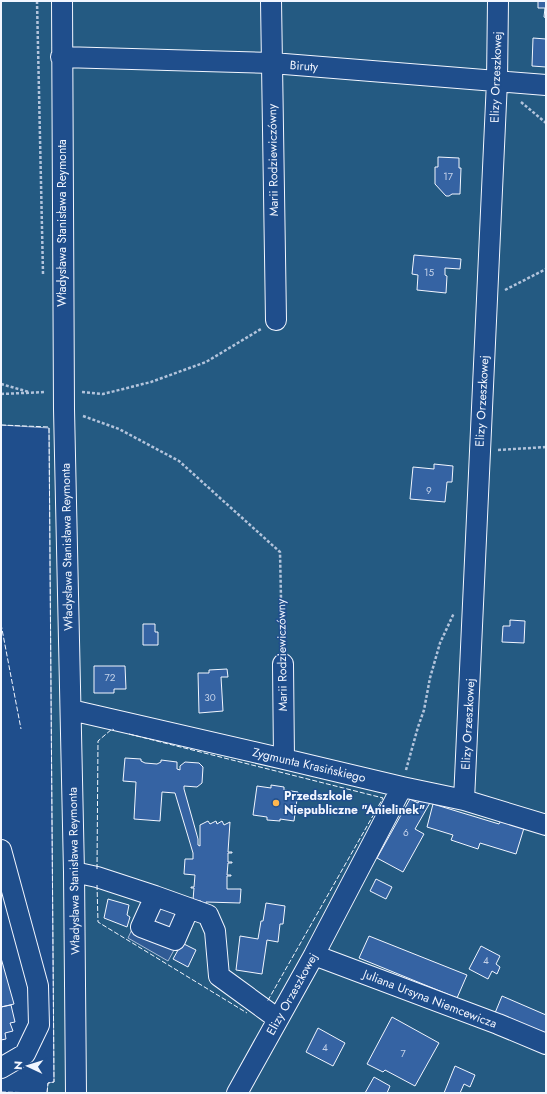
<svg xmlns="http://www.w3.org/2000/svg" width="547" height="1094" font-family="Jost,sans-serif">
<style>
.green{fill:#245a82;stroke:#a8bbd7}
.parking{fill:#305b95;stroke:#a8bbd7}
.building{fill:#3563a3;stroke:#f2f6ff}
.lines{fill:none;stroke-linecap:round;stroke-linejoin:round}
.minor-casing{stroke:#f2f6ff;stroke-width:22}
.path{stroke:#b3c4dc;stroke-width:2.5;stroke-dasharray:3 2;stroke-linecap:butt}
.minor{stroke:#1f4e8c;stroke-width:20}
.fence{stroke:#f2f6ff;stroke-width:1;stroke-dasharray:5 2;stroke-linecap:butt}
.poi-dot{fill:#ffb74d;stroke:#1f4e8c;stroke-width:1.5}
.labels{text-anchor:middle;stroke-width:3;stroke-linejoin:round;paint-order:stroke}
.number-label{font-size:10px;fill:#c3d1e8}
.street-label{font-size:12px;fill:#f2f6ff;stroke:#1f4e8c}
.poi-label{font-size:12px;font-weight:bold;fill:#f2f6ff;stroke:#1f4e8c;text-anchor:start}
</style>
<rect width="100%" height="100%" fill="#1f4e8c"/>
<path class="green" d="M1 1H546V1093H47L48 1083 54 1082 49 428 1 425Z"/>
<path class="parking" d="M152 886 198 906 168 961 128 938Z"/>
<path class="building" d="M538 1H546V18L544 17 545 8H538Z
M533 38 546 39V67L532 66Z
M438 157 459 158V168H461L460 194H452L449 196H446L435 184V167H438Z
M414 255 461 259 460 269 445 268V275L447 276 446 293 417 290 418 275 412 274Z
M434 464 453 466 452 482H447L445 502 410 499 413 467 434 469Z
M510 620 525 621 524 643 502 642 503 626H510Z
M143 624H155V632H158V645H143Z
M94 666H125L126 689H114V693H94Z
M227 669 228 677H221L223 711 199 713 198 673H209V670Z
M125 758 141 759V761L145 763 157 764 161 762V760L177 762V769L180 770V766L185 762 199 763 203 767 202 783 197 787 184 786V789L198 839V845L200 846V825L208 821 210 824 216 821 217 824 222 821 224 825 230 822 228 852H232V853H228V862H232V863H228L227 875H231V876H227V889H241L240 903 206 902V907H200L201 901H191L193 900 194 888H191V887H194L195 875 184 874 185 859H193V853L175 793 162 792 160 821 134 819 136 782 123 781Z
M271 785 284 787V790L298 792 294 821 280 819V821L267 820V817L253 815 257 786 271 788Z
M422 796 431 801 415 829 424 834 403 872 377 858 410 799 418 803Z
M433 804 499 824 501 820 524 828 516 854 480 843 478 849 451 840 453 835 427 827Z
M376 879 392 887 386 899 370 891Z
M108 899 129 905 127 915 130 917 127 927 104 918Z
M266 903 285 906 283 924H280L278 942 267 940 262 974 236 970 240 936 258 939 261 921H263Z
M369 936 467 975 457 998 359 958Z
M182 943 196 950 188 967 173 959Z
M481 946 500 956 496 964 500 967 497 974 492 971 488 979 469 969Z
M1 958 14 1004 1 1007Z
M502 996 546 1015V1034L495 1013Z
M11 1005 15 1022 10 1023 13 1031 5 1033 6 1039 1 1040V1007Z
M392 1017 439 1043 415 1086 385 1070 383 1072 367 1064Z
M318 1028 345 1043 333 1066 306 1052Z
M455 1066 475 1075 470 1087 464 1084 460 1093H444Z
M374 1077 390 1086 387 1093H365Z"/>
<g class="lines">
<defs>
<path id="minor" d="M62 1 64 409 74 872 76 1093
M271 1 276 320
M61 57 272 63 546 85
M283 664 284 759
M71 710 284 759 402 787 464 800 546 825
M464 800 497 81 498 1
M1 850 38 986 39 1025 25 1054 1 1068
M74 872 97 877 155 896
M189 908 175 940 141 927 155 896 208 915 215 931 219 976 278 1019
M314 955 498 1024 546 1044
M237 1093 314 955 402 787"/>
</defs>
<use href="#minor" class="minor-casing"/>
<path class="path" d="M37 1 43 274
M521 102 546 123
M505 290 546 269
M1 384 29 392
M82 392 103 394 151 382 206 362 261 329
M1 394 46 392
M83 416 119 429 179 461 280 552 282 646
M498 450 546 447
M406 770 418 727 424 710 430 678 440 643 454 613"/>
<use href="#minor" class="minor"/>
<path class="fence" d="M1 425 49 427 54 1082 48 1083 47 1093
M1 624 21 729
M129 734 383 798 267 1002
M97 869 98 741 112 729 114 730
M97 885 98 922 247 1013
M1 1092 41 1093"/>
</g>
<circle class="poi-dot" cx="276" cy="803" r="4"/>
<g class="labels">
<g class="number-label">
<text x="448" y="180">17</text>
<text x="429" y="276">15</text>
<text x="429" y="494">9</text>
<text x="110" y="681">72</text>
<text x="210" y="701">30</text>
<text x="406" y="836">6</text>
<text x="486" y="964">4</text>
<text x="325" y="1051">4</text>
<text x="403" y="1057">7</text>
</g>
<g class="street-label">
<text transform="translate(304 66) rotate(4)" y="4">Biruty</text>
<text transform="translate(496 77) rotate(-88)" y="4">Elizy Orzeszkowej</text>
<text transform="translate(273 160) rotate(-91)" y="4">Marii Rodziewiczówny</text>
<text transform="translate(62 223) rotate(-90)" y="4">Władysława Stanisława Reymonta</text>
<text transform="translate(482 401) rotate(-87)" y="4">Elizy Orzeszkowej</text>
<text transform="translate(67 547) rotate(-91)" y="4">Władysława Stanisława Reymonta</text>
<text transform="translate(282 655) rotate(-91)" y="4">Marii Rodziewiczówny</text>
<text transform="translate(468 724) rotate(-87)" y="4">Elizy Orzeszkowej</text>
<text transform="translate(309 765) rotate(13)" y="4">Zygmunta Krasińskiego</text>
<text transform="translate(74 871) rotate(-91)" y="4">Władysława Stanisława Reymonta</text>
<text transform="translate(292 994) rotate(-61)" y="4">Elizy Orzeszkowej</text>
<text transform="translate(430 999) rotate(21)" y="4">Juliana Ursyna Niemcewicza</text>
</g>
<g class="poi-label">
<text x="284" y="800">Przedszkole<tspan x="284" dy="14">Niepubliczne "Anielinek"</tspan></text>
</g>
</g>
<rect width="547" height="1094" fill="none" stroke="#f2f6ff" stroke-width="4"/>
<g transform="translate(28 1066) rotate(274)" stroke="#1f4e8c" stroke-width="3" paint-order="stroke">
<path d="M0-3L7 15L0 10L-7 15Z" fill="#f2f6ff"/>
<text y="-6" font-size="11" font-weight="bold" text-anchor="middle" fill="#f2f6ff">N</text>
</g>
</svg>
